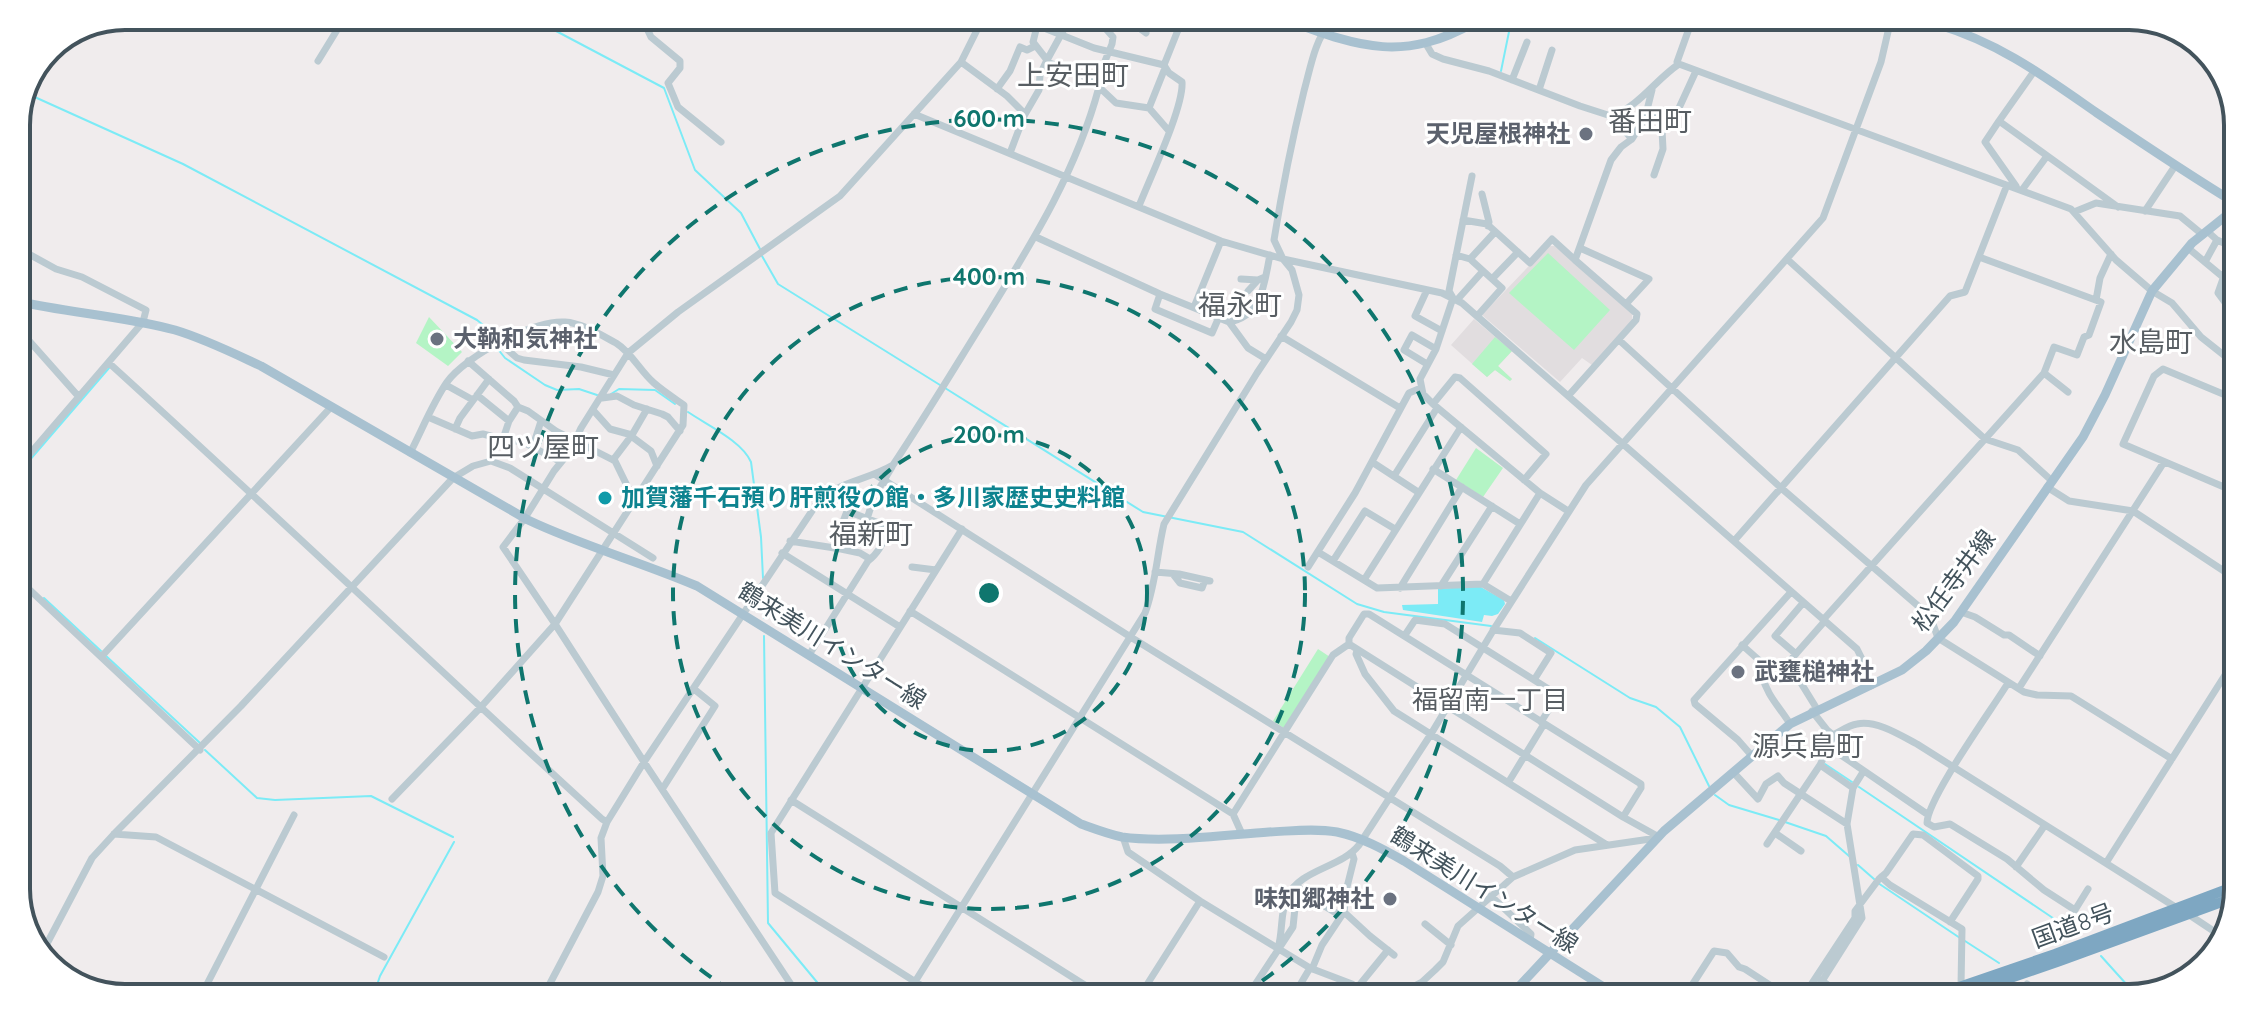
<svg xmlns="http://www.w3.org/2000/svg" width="2254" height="1014" font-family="Quicksand,'Noto Sans JP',sans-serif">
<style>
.education{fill:#e1dddf}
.green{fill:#b4f4c5}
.water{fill:#7cebf6}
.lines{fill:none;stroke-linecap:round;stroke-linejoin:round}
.stream{stroke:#7cebf6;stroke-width:2}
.minor{stroke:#bbcad1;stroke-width:7}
.major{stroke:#a8c1d0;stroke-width:9}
.highway{stroke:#7ea7c2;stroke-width:10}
.ring{fill:none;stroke:#0f766e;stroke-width:4;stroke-dasharray:14 10}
.worship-dot{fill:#6b7280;stroke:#fff;stroke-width:3}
.culture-dot{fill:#0f9aa8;stroke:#fff;stroke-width:3}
.labels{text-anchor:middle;stroke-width:6;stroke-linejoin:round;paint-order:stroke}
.worship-label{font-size:24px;font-weight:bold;fill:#5b616d;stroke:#fff;text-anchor:end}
.culture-label{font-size:24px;font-weight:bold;fill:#0d838f;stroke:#fff;text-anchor:start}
.street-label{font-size:24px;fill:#43535c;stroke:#fff}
.neighbourhood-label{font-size:26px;fill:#585e63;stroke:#fff}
.quarter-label{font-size:28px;fill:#585e63;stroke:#fff}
.rim{fill:none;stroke:#43535c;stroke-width:4}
.centre{fill:#0f766e;stroke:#fff;stroke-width:4}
.ring-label{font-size:24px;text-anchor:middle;font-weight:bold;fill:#0f766e;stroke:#fff;stroke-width:6;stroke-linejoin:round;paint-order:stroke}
</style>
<rect width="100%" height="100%" fill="#f0eced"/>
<path class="education" d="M1548 246H1555L1632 314V321L1592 365 1582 358 1560 382 1482 315Z
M1474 319 1512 351 1498 366 1512 379 1510 381 1495 370 1487 377 1451 345Z"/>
<path class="green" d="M1548 253 1610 310 1574 350 1509 293Z
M429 317 462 352 448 366 416 343Z
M1495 337 1512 351 1498 366 1512 379 1510 381 1495 370 1487 377 1472 364Z
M1476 448 1503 468 1483 497 1456 480Z
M1318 649 1330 657 1284 728 1273 721Z"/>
<path class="water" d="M1479 586 1504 600 1505 604 1498 614 1492 616 1484 615 1482 622 1403 610 1402 605 1438 604V589Z"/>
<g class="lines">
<path class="stream" d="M531 18 535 19
M539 22 664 88 695 170 741 213 760 249
M2165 24 2181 33
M1501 71 1511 22
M28 94 183 164 477 320 489 330 493 343 505 358 545 385 557 390 579 389 597 395
M762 256 778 284 940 385
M945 388 1143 512 1243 532 1357 604 1384 612 1491 626
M611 394 619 389 655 390 675 404
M688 412C707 425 742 441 751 462L761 537 763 578
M16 476 109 368
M763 589 764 618
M44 598 101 651
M764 636 768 923 826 993
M1535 638 1630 698 1656 707 1680 727 1709 786
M105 655 200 743
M205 750 257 798 275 800 371 796 453 837
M1825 764 1852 782
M1859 787 2078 935
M1715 795 1729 805 1779 820
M1785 822 1826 836 1849 856
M1858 865 1874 879
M1878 883 1960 938
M1965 941 1999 963
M2101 956 2137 996
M382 991 377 985 380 976 454 842"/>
<path class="minor" d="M642 18 651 37 680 61V68L668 83 678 107 721 142
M1024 20 1094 48 1164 65 1169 73 1182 82C1184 107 1149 180 1139 206
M1042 20 1036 30 1033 42 1047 60
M1069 20 1046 62 1073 70 1096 83
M1128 20 1146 33
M1426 44 1432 54 1443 59 1489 71 1580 106 1611 116 1632 139 1621 147 1611 160 1575 260 1637 314 1636 320 1569 395
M318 61 345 17
M961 62 1007 96 1025 114
M1679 64 2071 209 2116 260 2152 291 2172 303 2201 337 2235 364
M1164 65 1182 20
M1512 80 1527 42
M1099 87 1116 103 1149 108 1169 131
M997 89 1010 71 1020 47 1027 50 1035 46
M1539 90 1552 50
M1149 108 1165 68
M1647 113 1666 122
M914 114 1221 241 1283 259 1442 293 1462 303 1857 649 1863 661 1871 686
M1611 116C1639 107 1655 80 1679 64L1677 62 1691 23
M1999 121 2035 70
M1632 139 1645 118 1652 90
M1010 153 1024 116 1039 90 1040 75 1046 62
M1654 175 1663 149 1662 130 1666 122 1679 108 1696 71
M1472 176 1449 291 1453 298 1436 349 1420 379 1423 394 1433 404 1540 493 1568 511
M2016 186 1985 142 1999 121 2118 207
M2022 190 2047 156
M1482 194 1489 222 1488 226
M2145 211 2175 166
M2074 212 2096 203 2180 216 2203 235
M1463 220 1487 224 1530 263 1552 239 1575 260
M2207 231 2217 240 2233 247
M1036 237 1160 294 1229 322 1248 348 1266 359
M16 247 56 269 82 277 146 310 143 322 22 463
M1580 248 1649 279 1626 304
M2188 248 2223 277
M1456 255 1470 259 1492 279
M1470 259 1495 232
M1787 259 1985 439 2018 450 2052 481
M2205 262 2217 240
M1241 279 1258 280 1265 277
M1427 290 1415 316 1442 331
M1248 291 1258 280
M1160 294 1155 309 1212 333 1219 317
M1457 300 1483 271
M2096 300 2100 278 2111 254
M1194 307 1221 241
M2236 314 2232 312 2218 293 2237 239
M1478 315 1502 288 1492 279 1518 252
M1229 322C1263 316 1264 283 1270 255
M16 326 79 397
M1281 336 1400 408
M1619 340 1780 487 1924 611 1933 624 1938 638 2024 692 2037 695 2071 696 2172 759
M500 343 517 358 524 360 581 367 614 375
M468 361 514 401 518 407 528 411 556 431 615 461 635 502
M109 363C275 514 437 668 602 819L607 822
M1427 364 1404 350 1412 335 1436 349
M2044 373 2068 392
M446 385 473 400
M477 395 509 421
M602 398 617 396 634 405 662 414 668 417 680 431
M1433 404 1455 377 1460 378 1546 454 1524 480
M593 410 610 429 632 435
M428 417 472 436 483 434 510 441H521L561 462
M455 429 460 418 489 379
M631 436 651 451 657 466
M503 439 509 421 518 407
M533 446 541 421
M410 453C422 430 432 404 447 382 466 356 533 320 565 322 582 323 601 335 616 343 632 353 640 371 654 383 663 391 674 398 684 405L683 425 555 624 644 762 607 822 601 838 603 876 598 892 546 991
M613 460 632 435 647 409
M1372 462 1418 492
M1433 469 1520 524
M876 475 1129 636 1500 866 1513 877
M1394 476 1437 408
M2234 482 2231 490 2123 444 2154 376 2163 369 2235 399
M2047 487 2069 501 2133 511 2233 577
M830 491 847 504 849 506 847 511
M867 519 874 497 892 467
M790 541 841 549
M1734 541 1950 296 1965 292 2007 185
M1318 552 1377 588 1483 584 1511 601
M782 553 900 627
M1333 561 1365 511 1395 529
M912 567 936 570
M1308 567 1355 493 1409 393 1421 388
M1155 572 1179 574 1210 581
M1173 574 1180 583 1202 588 1205 580
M16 577 200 750
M1364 580 1461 427
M1483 584 1540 493
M1441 586 1492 506
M1400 588 1462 487
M910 611 1233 814 1242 834
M1961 612 1975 617 2004 635H2009L2040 656
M1823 620 2044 373 2054 347 2077 355 2084 337 2089 335 2101 302 1979 257
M1493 630 1520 633 1551 653 1534 680
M1405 635 1415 620 1445 624 1558 695 1541 722
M1349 644 1623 817 1659 837
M1742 645 1769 669
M1357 650 1356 654 1365 674 1394 711 1607 845
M1796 654 1775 636 1803 603
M809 655 868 561C879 553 884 542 888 530L884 525 847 511C843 523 835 536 841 549L860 553 870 559
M102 656 331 407
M1788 662 1817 709
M2008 683C1992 709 1927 799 1927 823L1934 827 1950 824 2007 859 2044 890 2075 910 2088 889
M2019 688 2164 462
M1812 711 1827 730 1833 735C1841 731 1849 725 1857 724 1877 720 1900 735 1917 744L2177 908
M1790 724C1779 706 1767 696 1762 675L1769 669 1787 664 1824 622
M1833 735 1830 744 1838 753 1927 814
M1752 756 1738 740 1695 704 1694 700 1791 592
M1820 765 1853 788
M1733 772 1758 799 1766 784 1778 776 1784 783 1847 824
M1508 783 1544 724
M663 788 715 706 694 689
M392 799 480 708 555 624 503 547 525 518 554 471 571 450 581 428 628 353 678 312 840 196 961 62 982 20
M791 800 1099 994
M1233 814 1333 655 1349 644V638L1364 614H1369L1641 784V788L1623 817
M1775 833 1801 851
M114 834 156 837 384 957
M1123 837 1128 852 1200 901 1310 968 1352 984 1365 995
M1767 844 1820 765 1830 744
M2106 863 2232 664
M2016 867 2045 825
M1881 877 1890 885 1962 929 1961 986
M1296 885 1308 896 1341 916
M1491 896 1531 934 1530 941
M1344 912 1370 936 1394 955
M2188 914 2224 938
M1425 924 1451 945
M1278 948C1283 932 1280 913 1287 897 1300 869 1341 868 1359 845L1431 734 1494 629 1586 485 1823 218 1881 62 1890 23
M41 955 92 858 114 834 241 706 453 478 473 466 491 461 510 468 653 558
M1312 969 1322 945 1344 912 1347 887 1354 859 1352 853
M1821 980 1845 997
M1256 983 1268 994
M2027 984 2048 998
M1357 988 1388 950
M204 990 294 815
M796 992 644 762 820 499C845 480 867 480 893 465 925 417 955 367 985 319 1031 244 1076 173 1099 87L1096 83 1098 78 1112 44 1113 37 1098 20
M908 993 1145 613C1156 584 1157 553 1164 524L1257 373 1291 322 1297 310 1299 295 1292 270 1283 259 1274 240C1282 190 1292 140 1304 91 1311 66 1314 42 1331 21
M933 993 775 893 771 833 962 529
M1141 994 1200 901
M1249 994 1293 927 1295 908 1308 896
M1294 995 1310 968
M1397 995 1422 982 1435 970 1443 962 1458 926 1513 877 1575 850 1657 838
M1685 996 1714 951 1727 953 1739 967 1745 969 1788 997
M1803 997 1855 918V911L1879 879 1886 873 1913 834 1923 835 1978 876V879L1950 922
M1812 997 1862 918 1847 824 1853 788 1863 772"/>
<path class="major" d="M1289 21C1361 48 1405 62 1475 22
M1936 24C2000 43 2044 76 2097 113 2143 144 2189 175 2237 204
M16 301C69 313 123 316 175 330 205 339 233 353 261 366L528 520C583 546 641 562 697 586L1081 824C1095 829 1108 834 1122 837 1165 843 1225 835 1269 832 1292 831 1315 828 1337 832 1361 837 1383 849 1404 861L1618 996
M1511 995 1664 831 1790 724 1902 670 1926 651 1954 622 2083 437 2105 395 2152 291 2192 243 2237 207"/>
<path class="highway" d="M1930 997 2055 954 2230 888
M1955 997 2060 961 2230 899"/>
</g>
<g class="ring">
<circle cx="989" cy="593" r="158"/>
<circle cx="989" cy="593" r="316"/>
<path d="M731 991A474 474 0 1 1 1244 993"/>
</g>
<g class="worship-dot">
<circle cx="1586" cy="134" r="8"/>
<circle cx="437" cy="339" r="8"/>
<circle cx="1738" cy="672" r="8"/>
<circle cx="1390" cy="899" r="8"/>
</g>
<circle class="culture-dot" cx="605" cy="498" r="8"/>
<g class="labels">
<g class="worship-label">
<text x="1570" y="142">天児屋根神社</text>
<text x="453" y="347" text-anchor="start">大靹和気神社</text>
<text x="1754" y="680" text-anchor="start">武甕槌神社</text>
<text x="1374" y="907">味知郷神社</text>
</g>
<g class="culture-label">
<text x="621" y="506">加賀藩千石預り肝煎役の館・多川家歴史史料館</text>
</g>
<g class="street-label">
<text transform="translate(1954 581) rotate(-53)" y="8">松任寺井線</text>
<text transform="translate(832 646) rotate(32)" y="8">鶴来美川インター線</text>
<text transform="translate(1484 890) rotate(32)" y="8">鶴来美川インター線</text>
<text transform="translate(2073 926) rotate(-20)" y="8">国道8号</text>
</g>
<g class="neighbourhood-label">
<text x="1490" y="709">福留南一丁目</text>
</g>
<g class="quarter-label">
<text x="1073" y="85">上安田町</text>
<text x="1650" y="131">番田町</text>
<text x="1240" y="315">福永町</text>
<text x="2151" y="352">水島町</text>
<text x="543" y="457">四ツ屋町</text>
<text x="871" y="544">福新町</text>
<text x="1808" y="756">源兵島町</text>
</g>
</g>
<path d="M0 0H2254V1014H0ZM125 30H2129A95 95 0 0 1 2224 125V889A95 95 0 0 1 2129 984H125A95 95 0 0 1 30 889V125A95 95 0 0 1 125 30Z" fill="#fff" fill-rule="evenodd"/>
<path class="rim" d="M125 30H2129A95 95 0 0 1 2224 125V889A95 95 0 0 1 2129 984H125A95 95 0 0 1 30 889V125A95 95 0 0 1 125 30Z"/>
<circle cx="989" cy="593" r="12" class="centre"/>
<g class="ring-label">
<text x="989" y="127">600 m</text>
<text x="989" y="285">400 m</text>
<text x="989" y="443">200 m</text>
</g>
</svg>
